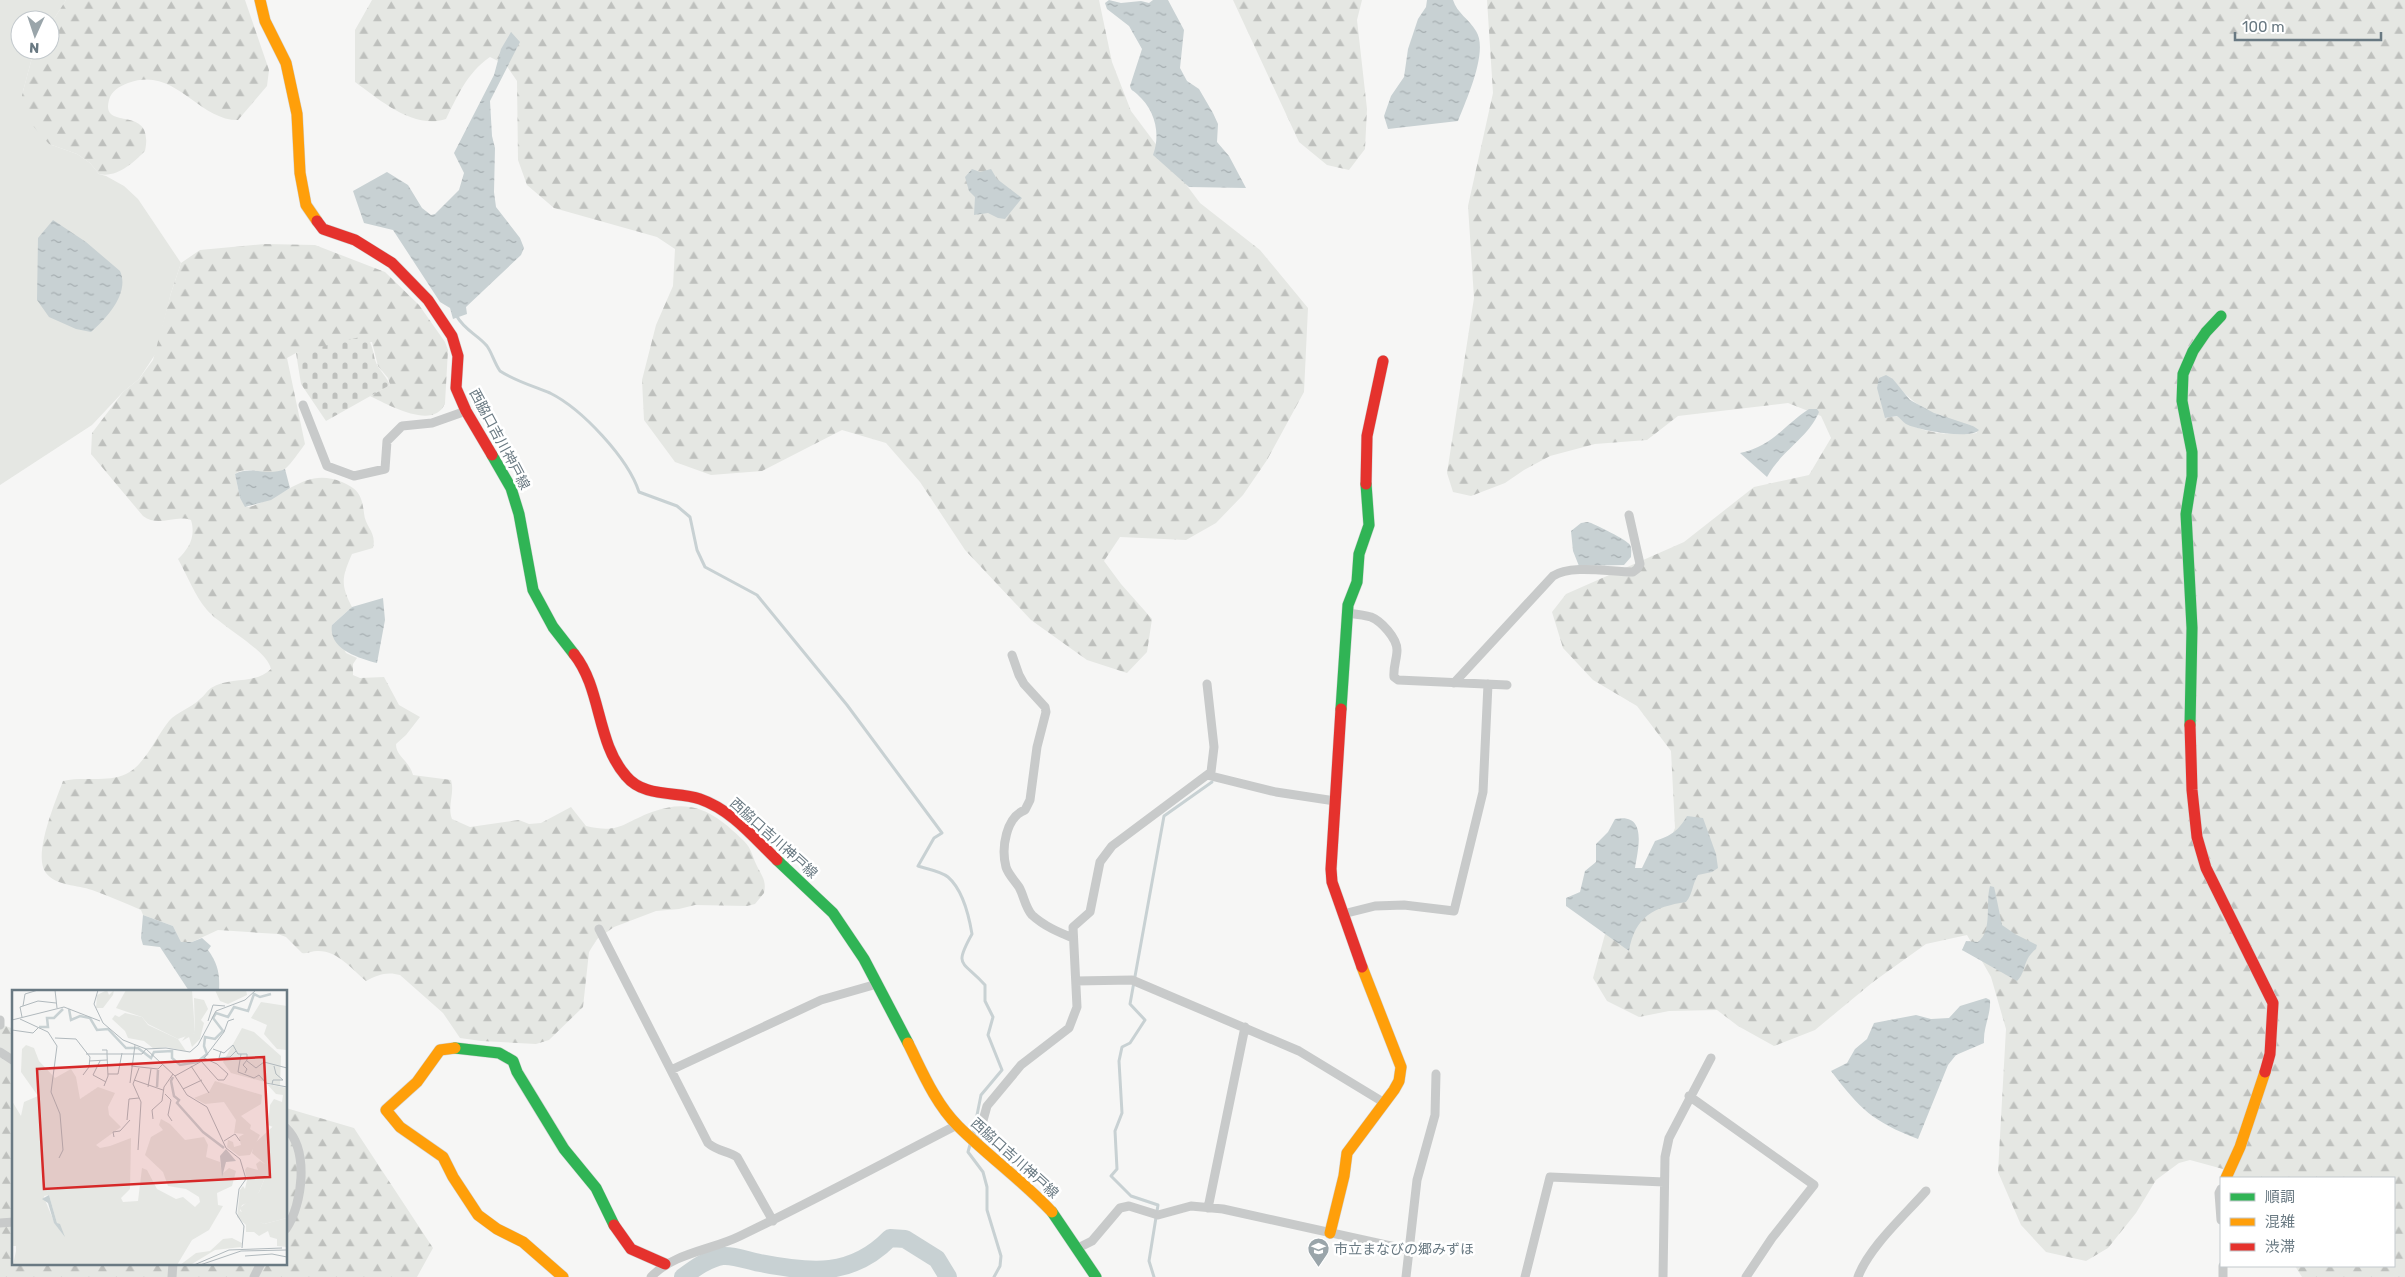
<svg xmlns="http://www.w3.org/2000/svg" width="2405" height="1277" font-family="Rubik,'Noto Sans JP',sans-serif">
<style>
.green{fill:#e5e7e3}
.forest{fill:url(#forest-firs);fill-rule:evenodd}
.cemetery{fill:url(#cemetery-stones)}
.water{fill:url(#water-ripples)}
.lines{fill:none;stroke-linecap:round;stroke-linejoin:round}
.stream{stroke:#c8d1d3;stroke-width:3}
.river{stroke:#c8d1d3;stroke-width:18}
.fast-casing{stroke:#d2d3d3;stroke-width:12}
.slow-casing{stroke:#d2d3d3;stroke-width:12}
.jam-casing{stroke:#d2d3d3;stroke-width:12}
.street{stroke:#c8caca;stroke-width:9}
.fast{stroke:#30b455;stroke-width:11}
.slow{stroke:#ff9f0a;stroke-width:11}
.jam{stroke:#e5322d;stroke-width:11}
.labels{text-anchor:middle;stroke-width:5;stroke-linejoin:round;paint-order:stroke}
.street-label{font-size:14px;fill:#697982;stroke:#fff}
.poi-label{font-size:14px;fill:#697982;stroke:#fff;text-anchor:start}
.inset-river{fill:none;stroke:#c8d1d3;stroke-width:2.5}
.inset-road{fill:none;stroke:#b1b9bd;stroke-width:1}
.view{fill:#d62828;fill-opacity:0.15;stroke:#d62828;stroke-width:2.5}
.inset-edge{fill:none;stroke:#697982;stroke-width:2.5}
</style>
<defs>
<pattern id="forest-firs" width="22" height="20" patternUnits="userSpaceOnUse" patternTransform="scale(1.25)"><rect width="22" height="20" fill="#e5e7e3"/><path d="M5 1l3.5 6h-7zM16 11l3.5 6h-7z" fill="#bec0bd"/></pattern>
<pattern id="cemetery-stones" width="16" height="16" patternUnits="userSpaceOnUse" patternTransform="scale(1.25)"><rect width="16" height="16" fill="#e5e7e3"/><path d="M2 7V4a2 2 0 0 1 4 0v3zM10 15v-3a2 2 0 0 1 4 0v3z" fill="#bec0bd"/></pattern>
<pattern id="water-ripples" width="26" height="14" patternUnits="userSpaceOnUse" patternTransform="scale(1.25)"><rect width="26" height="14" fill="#c8d1d3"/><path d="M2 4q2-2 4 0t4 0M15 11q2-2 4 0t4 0" fill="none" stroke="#a6aeb1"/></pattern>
</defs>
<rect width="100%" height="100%" fill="#f6f6f5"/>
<path class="green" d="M0 0H66L50 25V20H20V50H34L22 95 49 144 77 154 90 163 99 174 106 176 124 186 138 199 181 263 171 293 156 353 139 379 123 392 92 425 0 485Z"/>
<path class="forest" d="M66 0H245L269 70 267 86 238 120C197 120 175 65 128 83 120 86 111 91 109 100 100 133 155 102 145 151 133 163 117 178 99 174L90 163 77 154 49 144 24 116 22 95 34 50H50V25Z
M372 0H1099L1112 62 1131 111 1200 203 1260 250 1308 308 1304 392 1267 460 1243 495 1216 523 1186 540 1120 537 1104 561 1121 584 1152 619 1147 652 1127 673 1087 660 1031 620 965 550 920 482 886 443 842 430 762 471 711 475 675 462 644 420 642 380 656 325 673 286 675 249 657 237 554 208 527 185 518 160 517 81 506 65 490 57C467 73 458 95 446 119 414 130 380 100 355 82V30Z
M1233 0H1362L1357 20 1367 109 1365 149 1349 170 1327 165 1299 142Z
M1487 0H2405V1277H2302L2295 1266H2394V1178H2233L2223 1169 2190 1160 2179 1163 2156 1180 2136 1213 2108 1248 2086 1261 2046 1252 2021 1225 1998 1172 2006 1029 1991 977 1967 935 1926 944 1873 982 1815 1030 1774 1046 1738 1026 1717 1010 1669 1011 1639 1017 1607 1001 1593 978 1607 927 1658 867 1675 828 1671 751 1637 706 1593 680 1563 648 1552 612 1566 594 1684 542 1754 487 1809 475 1831 438 1821 416 1788 403 1678 416 1647 440 1595 444 1550 456 1524 470 1505 483 1471 496 1453 492 1447 473 1474 298 1468 206 1493 93ZM1893 379C1913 408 1939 418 1973 426L1977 433C1951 436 1917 434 1898 416L1885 418Z
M265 244 315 245 385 272 419 305 445 342 448 350 445 403C435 431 388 405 370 396L390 385 388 378 378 366 372 342 296 353 287 358 305 444C299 452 292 463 285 469 270 480 250 463 235 474L240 498 246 507C251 507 255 505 260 503 290 493 307 468 342 482 358 489 362 495 364 513 365 527 377 532 373 548L352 554C342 577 340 584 352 607L332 625 346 653 357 658 353 664V675L360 678 384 677 399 705 420 717 406 735 396 744C396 757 409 760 413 775L451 780C455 793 447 806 452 819L470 827 519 820 529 824 541 823 571 807 586 826C620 834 622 823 652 812 693 797 715 813 744 841 751 848 752 855 756 864 761 875 767 880 764 893L755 904 747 906 695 905 679 909 656 911 614 927 597 939 589 952 583 1007 549 1040 536 1044 481 1041 460 1038 443 1013 400 975C387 971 377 975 366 981 352 969 337 950 317 951 312 951 308 954 302 953L286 937 278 934 218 930 192 942H181L173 926 143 915 141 910C125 903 109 896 92 890 78 885 56 886 46 873 32 856 56 800 63 781 83 776 107 783 126 774 145 765 156 737 169 721 177 712 191 708 200 699 204 696 207 691 211 688 230 676 255 685 271 669 267 650 222 627 207 610 195 596 187 575 178 559 189 548 196 537 191 520 175 514 159 528 143 516L91 454 92 433 123 392 139 379 153 360 171 293 181 263 200 250Z
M0 1024 14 1029V1263H286V1108L354 1128 433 1248 417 1277H0Z"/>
<path class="cemetery" d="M364 336C376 345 371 356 379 368 383 374 387 378 390 385L326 421 301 384 296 353Z"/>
<path class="water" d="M1109 0 1121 3 1141 1 1149 3 1153 0H1168L1184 30 1180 68 1187 81 1199 89 1213 113 1218 124 1217 142 1229 156 1246 188 1189 187 1153 155C1161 133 1155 110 1137 94 1133 90 1131 91 1130 86L1142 49 1129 26 1107 9 1105 3Z
M1427 0H1453C1457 13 1469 19 1476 31 1489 51 1466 100 1458 121L1388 129 1384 116 1391 96 1404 77 1408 49 1418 19 1426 7Z
M511 32 520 42 490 101 492 136 495 148 494 192 496 207 520 238 524 248 521 255 466 307 467 314 453 319 450 308 440 302 393 230 364 223 353 191 387 172 408 185 422 208 431 215 435 214 459 190 464 173 454 153 494 75 501 49Z
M972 169 980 172 991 169 997 179 1022 198 1005 219 998 218 988 213 974 215 975 197 969 191 965 177Z
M53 220 86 242 120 271C130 293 107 318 91 332L76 329 49 317 37 300 38 238Z
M1886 375 1893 379 1910 400 1934 413 1973 426 1979 430C1971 440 1917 430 1906 424 1903 422 1900 418 1897 416L1885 418 1877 388 1879 378Z
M1809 409H1817L1819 412C1809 437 1781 451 1767 477L1740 453C1772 447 1784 425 1809 409Z
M285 469 290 488 271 500 245 507 240 498 235 474C251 465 267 477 285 469Z
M1588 522C1593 523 1629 541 1630 545 1632 548 1631 553 1631 557L1624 565 1579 566 1573 551 1571 531 1581 523Z
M383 598 385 620 377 663C359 658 328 649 332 625L352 607Z
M1687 816 1703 818 1716 854 1718 868 1712 872 1698 875C1692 884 1693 894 1686 902 1654 907 1635 916 1629 951L1566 906V898L1580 892 1585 871 1596 862V844L1608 832 1615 819C1648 812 1638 849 1635 868H1642L1655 841C1671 836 1678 831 1687 816Z
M1990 886 1994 887 1995 891 2002 925 2015 934 2037 945 2036 949C2022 960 2027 971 2017 981L1962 950 1966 941 1978 942C1993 930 1985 904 1990 886Z
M143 915 173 926 181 942H192L202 938 211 946 208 950C218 964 220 974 219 991H189L160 947 143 945 141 938Z
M1986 998 1990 1000C1991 1015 1983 1027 1984 1043L1956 1055 1948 1065 1918 1139C1872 1121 1861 1110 1831 1071L1847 1063 1855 1049 1867 1039 1874 1023 1916 1015 1931 1019 1949 1018 1960 1006Z"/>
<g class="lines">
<path class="stream" d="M456 315C465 331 477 334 487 346 492 353 494 362 500 371 515 381 533 386 550 393 582 409 628 458 639 492L677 506 690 517 697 550 705 567 757 595 847 705 942 833 934 838 918 866C927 869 941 871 948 877 963 890 969 916 972 934 953 968 963 960 985 985V1001L993 1017 988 1035 1002 1070 981 1095 973 1135
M971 1141 968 1152 983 1172 987 1187V1210L1001 1256 1000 1266 994 1277
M1154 1277 1149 1261 1158 1205 1131 1196 1111 1176 1117 1169 1115 1131 1122 1113 1119 1061 1122 1047 1130 1043 1145 1020 1130 1004 1164 816 1212 782"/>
<path class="river" d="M683 1277C695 1268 707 1259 723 1256 734 1255 749 1261 760 1263 811 1273 852 1277 890 1238L905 1239 937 1259 948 1277"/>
<defs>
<path id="fast" d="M492 455 511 488 519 514 533 590 553 627 574 654
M1341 709 1348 605 1357 582 1359 554 1369 525 1366 484
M2190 725 2192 628 2186 514 2192 476V452L2182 401 2183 374 2193 351 2206 332 2221 316
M777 860 833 913 864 959 908 1043
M455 1048 499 1053 513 1061 517 1072 564 1149 596 1188 614 1225
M1052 1212 1096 1277"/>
<path id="slow" d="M260 0 265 21 286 63 297 114 300 173 306 205 317 221
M908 1043C922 1071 935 1103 958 1126 988 1156 1023 1181 1052 1212
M455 1048 440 1050 417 1082 386 1110 400 1127 443 1157 453 1177 478 1215 497 1229 523 1242 563 1277
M2226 1178 2240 1147 2265 1072
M1330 1233 1344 1176 1347 1153 1394 1090 1399 1081 1401 1067 1362 967"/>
<path id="jam" d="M317 221 323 229 355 240 392 263 428 300 452 336 458 356 456 388 466 411 492 455
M1366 484 1367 436 1383 361
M574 654C602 689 596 742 626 776 644 798 676 791 700 799 732 810 754 838 777 860
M1341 709 1331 869 1332 882 1362 967
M2190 725 2192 790 2197 837 2206 868 2273 1003 2270 1054 2265 1072
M614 1225 631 1249 665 1264"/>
</defs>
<use href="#fast" class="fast-casing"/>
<use href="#slow" class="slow-casing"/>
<use href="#jam" class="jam-casing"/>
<path class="street" d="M303 405 327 466 354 476 385 469 387 441 402 426 432 423 466 411
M1347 613C1355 614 1364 615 1371 617 1381 621 1397 638 1397 650 1397 659 1393 667 1394 677L1398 680 1507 685
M1012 655 1019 675 1024 684 1045 707 1046 712 1037 747 1030 800 1025 810C1006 817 1001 848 1006 867 1008 874 1015 881 1019 887 1024 896 1025 907 1032 915 1044 926 1058 932 1073 938
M1454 683 1553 576C1571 564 1610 572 1633 572L1637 569 1640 564 1629 515
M1207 775 1276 792 1335 801
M1343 914 1375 906 1404 905 1454 911 1483 792 1488 684
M599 929 708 1143C717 1151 727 1151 737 1157L773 1221
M1076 981 1132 980 1299 1051 1383 1102
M0 1020V1025
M0 1052 14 1061
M671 1070 821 1000 877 984
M1689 1096 1814 1185 1772 1238 1746 1277
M286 1128C309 1150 303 1204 286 1229
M977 1142 987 1106 1021 1065 1069 1028 1077 1007 1073 927 1090 912 1100 862 1112 846 1211 772 1214 747 1207 684
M2221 1189 2219 1193 2221 1220
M1208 1208 1245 1027
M0 1223 14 1222
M1078 1248 1092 1241 1120 1208 1129 1206 1158 1215 1191 1206 1223 1209 1409 1250
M172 1277 173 1263
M254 1277 261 1263
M651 1277C673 1253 712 1250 740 1236 813 1201 885 1162 957 1125
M1406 1277 1417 1180 1435 1115 1436 1074
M1525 1277 1550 1177 1664 1182
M1663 1277 1665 1157 1669 1138 1711 1058
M1858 1277C1869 1247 1905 1215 1926 1191
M2223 1277V1266"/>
<use href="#fast" class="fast"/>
<use href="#slow" class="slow"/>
<use href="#jam" class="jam"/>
</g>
<defs>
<symbol id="school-pin" viewBox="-11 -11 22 30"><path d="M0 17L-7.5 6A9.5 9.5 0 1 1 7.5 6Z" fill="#9aa5aa" stroke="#fff"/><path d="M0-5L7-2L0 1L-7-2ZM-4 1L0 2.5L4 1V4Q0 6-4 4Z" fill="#fff"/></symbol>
</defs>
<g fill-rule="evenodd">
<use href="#school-pin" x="1306" y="1236" width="25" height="34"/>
</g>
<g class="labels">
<g class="street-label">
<text transform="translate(500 439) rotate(62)" y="5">西脇口吉川神戸線</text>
<text transform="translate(774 838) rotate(42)" y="5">西脇口吉川神戸線</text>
<text transform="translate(1015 1158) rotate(42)" y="5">西脇口吉川神戸線</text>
</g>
<g class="poi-label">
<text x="1334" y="1254">市立まなびの郷みずほ</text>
</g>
</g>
<g transform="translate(12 990)">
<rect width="275" height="275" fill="#f6f6f5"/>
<path d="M114 0H180L183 43 166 49 136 34 130 27 104 18ZM249 12 275 16V60L265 59 258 51 252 44 255 35 239 28ZM272 126 275 127V228L252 234 231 225 228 218 247 202 255 183 253 174 240 163 242 154Z" fill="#e5e7e3"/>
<path d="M95 0 97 5 102 0 101 5 91 18H84L85 5ZM203 0H234L235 5 216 14 208 11ZM182 8 192 10 196 19 189 30 192 33 188 49 180 57 177 47 170 51 175 44 183 43ZM113 23 130 27 136 35 166 49 174 61 154 57 142 59 132 51 116 48 113 41 100 29 103 25 107 27ZM230 38 242 42 269 66 268 96 219 83 211 72ZM14 55 22 58 27 71 43 88 59 79 64 87 68 109 86 97 103 103 96 117 97 125 109 137 84 155 88 158 98 156 119 148 118 199 109 208 111 212 126 211 130 178 135 180 145 199 164 209 171 207 183 217 188 212 187 207 174 199 156 196 151 182 133 165 139 147 151 140 147 135 149 129 158 134 173 150 192 147 196 155 194 167 208 172 210 184 217 178 224 181 220 196 205 203 206 215 211 216 197 240 180 250 165 275H1L4 261V256H0V111L9 126 12 112 26 106 9 82 10 59ZM37 205 45 233 52 245 43 234 33 210 32 206ZM203 91 250 105 249 114 229 126 239 135 238 139 248 145 238 165 227 166 215 157 216 150 221 152 222 157 229 155 227 147 232 144 222 143 224 130 212 112 193 114 182 108 197 102ZM255 94 275 98V127L261 137 256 135 258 115 262 109 270 112 271 105 264 104ZM248 171 256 176 255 183 247 202 240 211 230 215 228 221 252 234 275 228V257L265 256V249L258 247 256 241 247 246 242 242H234V235L225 227 228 200 231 196 233 199 235 190 233 180 235 177 246 180 244 174ZM220 248 230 253 229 257 203 260 180 274 168 275 184 263 198 261 211 249Z" fill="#e5e7e3" fill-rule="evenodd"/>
<path d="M214 159 224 171 214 172 210 187 208 166ZM37 205 45 233 48 234 53 247 42 233 36 213 30 209Z" fill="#c8d1d3"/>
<path class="inset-river" d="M57 19 59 30 68 26 78 28 85 40 96 39 114 58H126L139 68 142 62 160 61V68L168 75 185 72 195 64 192 56 193 47 203 49 211 41 201 28 204 23 216 27 222 17 236 21 242 4 248 7 259 4M27 37H36L35 28H42L51 19M161 87 159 91 162 106 167 110 165 113 191 142 212 158M145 97 146 80"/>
<path class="inset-road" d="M43 0 45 18M86 0 82 14 91 33 111 50 134 59 163 86 175 105 195 117 214 158 228 169 234 189 227 199 224 223 232 236 230 258M11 16 26 11 44 13M10 27 8 17 11 16 13 4 26 0M8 29 36 42 45 56 39 102 48 124 51 160 47 168M0 30 52 17 88 31M196 31 201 15 213 16M0 40 21 43 26 38M43 48 64 49 78 67 77 77 71 85M134 59 154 58 178 62 186 55 204 21 233 10 244 0M201 59 212 63 221 55 226 64H235V70L231 75 235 79 233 83M90 60H95V64L96 86 92 96M209 61 207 68 218 67 224 61M74 64H130L134 59M229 64 226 82 242 88 247 85 254 93 275 97M77 71 95 70M88 71 81 85 94 92M189 71 206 90H212L216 84 205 74 192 68M235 71 244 78 252 72 275 78M119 76 146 79 150 75M179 76 197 103M96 84H106L110 63M163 86 190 71 212 42 216 31 222 29M122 90 151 100M118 93 123 55M260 94 261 90H271L264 84 262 76M136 97 139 79M171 99 190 90M153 104 159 110 156 125 160 131M141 129 140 120 150 111 152 97 161 84M115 130 117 109 127 108M102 147 101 142 108 141 118 130M212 151 223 144 228 151M126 160 129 112 121 94 127 78M233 266 260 264 275 267M182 275 217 260 270 258M188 275 229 261 275 260"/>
<path class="view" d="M252 67 258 187 32 199 25 79Z"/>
<rect width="275" height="275" class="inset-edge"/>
</g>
<rect x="2220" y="1177" width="175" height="90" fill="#ffffff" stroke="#c3c9cd"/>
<rect x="2230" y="1193" width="25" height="8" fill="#30b455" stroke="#c3c9cd"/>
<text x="2265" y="1202" font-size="15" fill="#697982">順調</text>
<rect x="2230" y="1218" width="25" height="8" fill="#ff9f0a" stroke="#c3c9cd"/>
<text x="2265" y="1227" font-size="15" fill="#697982">混雑</text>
<rect x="2230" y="1243" width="25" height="8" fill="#e5322d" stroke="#c3c9cd"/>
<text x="2265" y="1252" font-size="15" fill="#697982">渋滞</text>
<g transform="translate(35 35) rotate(183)"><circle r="24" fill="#ffffff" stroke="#c3c9cd"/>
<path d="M0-4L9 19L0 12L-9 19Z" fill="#9aa5aa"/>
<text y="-8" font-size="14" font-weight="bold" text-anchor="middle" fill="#697982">N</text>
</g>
<path d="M2235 32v8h146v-8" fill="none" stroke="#697982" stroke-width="2.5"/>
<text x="2242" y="32" font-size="15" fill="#697982" stroke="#ffffff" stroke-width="4" paint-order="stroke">100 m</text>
</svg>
